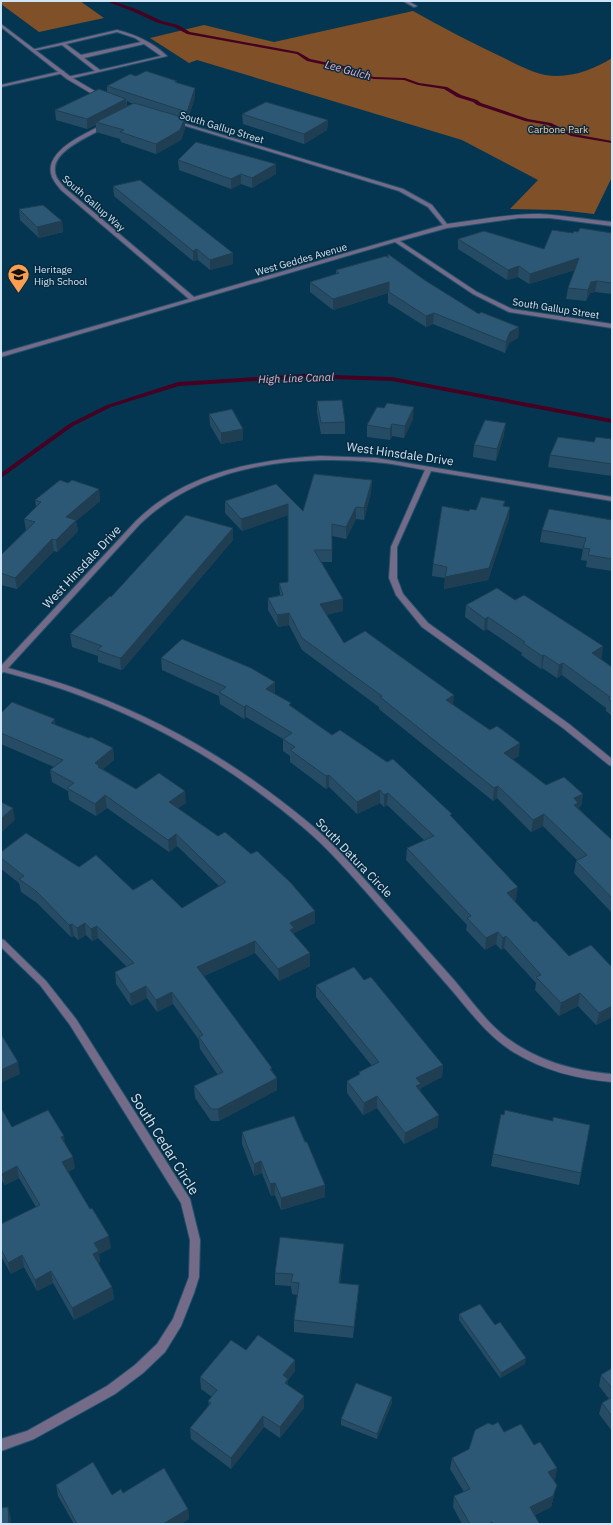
<svg xmlns="http://www.w3.org/2000/svg" width="613" height="1525" font-family="'IBM Plex Sans',sans-serif">
<style>
.green{fill:#805028}
.lines{fill:none;stroke-linecap:round;stroke-linejoin:round}
.stream{fill:#460021;fill-rule:evenodd}
.service-casing{stroke:#24526c;stroke-width:2}
.minor-casing{stroke:#24526c;stroke-width:2}
.service{fill:#746b89;fill-rule:evenodd}
.minor{fill:#746b89;fill-rule:evenodd}
.wall{fill:#264c65;fill-rule:evenodd}
.shaded-wall{fill:#1f3e52}
.building{fill:#2c5875;stroke:#1f3e52}
.labels{text-anchor:middle;stroke-width:3;stroke-linejoin:round;paint-order:stroke}
.far-street-label{font-size:10px;fill:#cee6f7;stroke:#082b40}
.far-park-label{font-size:10px;fill:#ffcaa1;stroke:#082b40}
.far-poi-label{font-size:10px;fill:#cee6f7;stroke:#082b40;text-anchor:start}
.far-water-label{font-size:11px;font-style:italic;fill:#f2b0c4;stroke:#082b40}
.street-label{font-size:12px;fill:#cee6f7;stroke:#082b40}
.near-street-label{font-size:14px;fill:#cee6f7;stroke:#082b40}
</style>
<rect width="100%" height="100%" fill="#043651"/>
<path class="green" d="M1 1H80L104 18 39 32 1 4Z
M413 11C443 28 474 44 506 59 518 65 531 72 545 75 569 79 593 70 612 58V177L594 214 559 210 510 209 538 180 462 140 197 60 189 63 150 38 204 25 274 42Z"/>
<g class="lines">
<path class="stream" d="M106 1H112L136 9 162 21 178 25 190 32 298 52 310 59 353 68V71L374 77 405 78 419 83 447 87 461 95 477 100 481 103 528 119 551 123 574 134 612 141V143L571 136 548 125 525 121 477 105 473 102 457 97 444 89 418 85 404 80 374 79 349 73V70L307 61 297 54 187 34 174 27 158 23 132 11Z
M304 374 392 377 612 419V423L392 381 304 378 179 386 111 407 73 426 1 478V473L69 424 107 405 178 382Z"/>
<defs>
<path id="service" d="M117 30C137 35 152 42 167 56L69 79H67V77L95 71 62 45 33 51 31 50ZM117 32 135 38 141 42 81 55 66 44ZM144 44 161 56 100 70 84 58Z
M62 71H64V73L1 87V85Z"/>
<path id="minor" d="M403 1H408L417 6 414 7Z
M1 24 71 77 103 96V98H99L67 79 1 27Z
M173 120 403 189 432 205 447 224C478 220 508 214 539 214 563 215 588 220 612 222V226L550 218H519L447 228 400 241 477 292 512 309 612 324V328L509 312 473 294 395 242 1 357V353L189 299 61 190C58 186 54 182 52 177 42 151 87 133 104 124L108 125C94 136 44 151 57 178 59 181 62 185 65 188L194 297 443 225 428 207 399 191 173 122Z
M320 456 376 458 612 497V501L431 471 397 547V578L403 594 428 623 569 724 612 759V766L609 765 563 728 422 627 396 595 389 578 391 547 425 470C408 467 391 463 374 462 294 455 201 465 140 524L8 668C36 676 64 683 90 694 170 724 243 768 309 823 336 846 358 872 382 899 406 926 430 953 454 980 471 1000 486 1022 507 1038 538 1061 574 1071 612 1074V1082C578 1079 545 1071 515 1053 487 1036 470 1011 449 987 424 958 399 930 374 901 352 876 330 850 304 828 238 772 164 727 84 697 58 687 31 679 4 672L1 673V666L136 521C185 473 254 460 320 456Z
M1 939 4 940 46 981 76 1019 190 1199 200 1240 199 1277 194 1293 181 1326 165 1352 143 1373 115 1394 34 1439 1 1451V1439L27 1431 107 1386 135 1365 157 1344 173 1319 189 1277 190 1240 181 1203 70 1025 40 985 1 947Z"/>
</defs>
<use href="#service" class="service-casing"/>
<use href="#minor" class="minor-casing"/>
<use href="#service" class="service"/>
<use href="#minor" class="minor"/>
</g>
<path class="wall" d="M136 76 177 83 195 97 187 122 185 121V128L181 140 156 154 121 142 120 139 96 132V125L87 129 56 120 55 110 107 92V86ZM127 101 133 104 127 106Z
M242 114 328 120 327 130 304 144 243 124Z
M178 160 276 164V174L252 188 241 184 231 189 179 170Z
M113 186 233 253V264L210 270 198 260 193 261 114 196Z
M19 209 62 221 63 232 39 238 20 220Z
M578 232 612 233V294L595 292 590 293 586 301 566 299 568 288 575 270 529 284 518 277 507 280 458 249V239L544 249 573 233Z
M336 270 426 281 479 314 519 327 518 338 509 343 505 353 433 324 426 327 388 303V293L333 310 310 292V282L336 274Z
M317 401 345 422V434H321L317 412Z
M209 414 243 440 221 444 210 425Z
M413 419 404 438 392 436 390 440 367 437V425Z
M504 435 496 461 473 457 474 445Z
M612 439V476L548 467 550 455Z
M372 480 371 492 364 520 356 519 346 539 332 536V562H321L343 599V611L326 615 344 643 453 704 519 756 513 759 546 785 583 794 581 806 578 808 612 840V913L574 873 576 861 577 860 543 826 531 832 497 798 493 801 379 709V707L302 650 289 625 278 627 268 610V598L280 595 279 583 288 582V515L242 531 225 513V501L303 511Z
M68 483 99 489 100 501 76 521 78 531 57 552 54 551 17 589 1 585V555L26 530 24 519 36 507 35 500Z
M505 501 504 506 509 518 488 580 444 589 445 578 432 576 433 564 469 511 476 510Z
M612 520V571L586 567 587 561 581 560 583 549 540 542 542 530Z
M233 540 123 669 121 670 98 662V656L72 647 70 634 111 597Z
M466 605 602 658 600 659 612 667V716L606 711V708L562 675 557 678 542 668 541 669 521 655 522 653 487 629 484 631 465 617Z
M161 658 275 694 291 706 332 735 452 817 516 900 514 901 534 922 569 956 612 967V1017L596 1025 578 1006 559 1016 535 990 536 983 504 948 501 950 496 944 485 950 466 930 467 925 406 860 407 848 424 840 387 805 384 807 380 803 357 814 329 787 326 789 290 762V756L283 751V739L246 717 244 719 220 704 219 696 162 670Z
M1 713 55 725 113 748 114 760 103 769 136 789 186 803 178 808 315 911V923L294 933V935L310 966 279 981 255 953 204 976 277 1078V1090L219 1121H211L195 1098 194 1086 218 1075 200 1049 199 1040 173 1004 157 1012 147 998 131 1006 116 984 115 972 127 967 98 938 92 941 86 935 78 940 74 936 71 937 37 903 21 892 19 883 1 869V852L79 867 133 890 182 908 219 886 177 846 169 852 107 808 96 816 69 800 68 791 52 782 50 770 54 767 1 744Z
M364 980 443 1065 442 1077 421 1088 420 1091 438 1127 404 1144 377 1108 363 1115 347 1093V1081L359 1075V1072L372 1066 316 997V985Z
M1 1108 12 1127 65 1144 75 1168 68 1172 111 1248 99 1254 100 1262 98 1263 112 1287 114 1299 74 1320 53 1283 37 1291 24 1267 11 1274 1 1256V1224L36 1207 19 1178 5 1185 1 1179Z
M590 1125 579 1185 491 1166 493 1154Z
M242 1132 325 1197 281 1210 275 1195 271 1196 262 1173 254 1176 242 1144Z
M343 1255 340 1283 359 1285 358 1296 353 1338 294 1332V1320L297 1295 292 1294 291 1286 275 1285V1273Z
M459 1314 495 1325 525 1364 500 1378 459 1320Z
M246 1350 295 1371 288 1380V1386L304 1396V1408L280 1438 264 1427 231 1469 191 1439 190 1428 209 1405 208 1401 212 1397 201 1389 200 1377Z
M612 1368V1431L599 1414 602 1403 609 1399 599 1386 601 1375Z
M392 1397V1403L377 1439 341 1425V1419Z
M504 1432 534 1445 557 1468 555 1479 553 1480 554 1496 551 1507 535 1515 539 1523V1524H462L453 1507 454 1496 464 1492 450 1469 452 1458Z
M56 1485 112 1495 123 1493 188 1509 189 1519 181 1524H74L58 1496Z"/>
<path class="shaded-wall" d="M195 88V97L187 122V112Z
M126 99 127 109 96 122V125L87 129V119Z
M185 118V128L181 140 156 154V144Z
M328 120 327 130 304 144V134Z
M276 164V174L252 188V178Z
M241 174V184L231 189V179Z
M62 221 63 232 39 238 37 227Z
M197 249 198 260 193 261V251Z
M233 253V264L210 270V260Z
M579 258 578 269 529 284 530 274Z
M519 266 518 277 507 280 508 270Z
M597 281 595 292 590 293 586 301 588 290 591 282Z
M389 282 388 293 333 310V299Z
M434 313 433 324 426 327V316Z
M519 327 518 338 509 343 505 353 506 342 510 332Z
M414 407 413 419 404 438 405 426Z
M506 423 504 435 496 461 497 449Z
M392 424V436L390 440V429Z
M243 429V440L221 444V433Z
M372 480 371 492 364 520V508Z
M99 489 100 501 76 521 78 531 57 552 56 540 66 517Z
M288 504 289 515 242 531 241 519Z
M356 507V519L346 539V527Z
M510 507 509 518 488 580 444 589 445 577Z
M233 528V540L123 669 121 670 120 658Z
M52 539 54 551 17 589 15 578Z
M343 599V611L320 616V604Z
M289 613V625L278 627 277 615Z
M488 617 487 629 484 631 485 619Z
M603 646 602 658 590 665 592 653Z
M544 655 542 668 541 669 542 656Z
M563 663 562 675 557 678 559 665Z
M275 682V695L266 689Z
M454 695 453 707 446 700Z
M246 705V717L244 719V707Z
M55 719 56 731 51 723Z
M520 743 519 756 503 765 504 753Z
M113 748 114 760 101 771 95 763Z
M329 775V787L326 789V776Z
M498 786 497 798 493 801 494 788Z
M380 790V803L357 814V802Z
M185 791 186 803 170 814 169 802Z
M388 793 387 805 384 807V795Z
M583 794 581 806 577 808 573 817 574 798Z
M105 795 107 808 96 816 95 804Z
M13 808 15 820 1 833V819Z
M544 814 543 826 531 832 533 820Z
M176 834 177 846 169 852 168 840Z
M518 887 516 900 506 905 507 893Z
M315 911V923L294 933V940L290 942V923Z
M85 923 86 935 78 940 77 928Z
M72 924 74 936 71 937 69 925Z
M97 926 98 938 92 941 91 929Z
M498 932 496 944 485 950 486 938Z
M506 936 504 948 501 950 503 938Z
M255 941V953L198 979 197 967Z
M310 953V966L279 981 278 969Z
M146 986 147 998 131 1006 130 994Z
M172 992 173 1004 157 1012 156 1000Z
M580 993 578 1006 559 1016 561 1003Z
M612 1006V1017L596 1025 599 1013Z
M18 1062 20 1074 1 1083V1070Z
M443 1065 442 1077 421 1088 420 1096 415 1098 416 1078Z
M272 1068V1080L277 1078V1090L219 1121 218 1109Z
M377 1096V1108L363 1115 364 1103Z
M439 1115 438 1127 404 1144 405 1133Z
M64 1136 66 1148 61 1137Z
M73 1157 75 1168 64 1174 62 1162Z
M261 1161 262 1173 254 1176V1164Z
M17 1166 19 1178 5 1185 2 1174Z
M275 1183V1195L271 1196 270 1184Z
M325 1185V1197L281 1210V1198Z
M109 1236 111 1248 99 1254 100 1262 95 1265 93 1254 94 1243Z
M344 1244 343 1255 339 1295V1283Z
M22 1255 24 1267 11 1274 8 1263Z
M51 1271 53 1283 37 1291 35 1280Z
M359 1285 358 1296 353 1338 354 1327Z
M112 1287 114 1299 74 1320 72 1308Z
M526 1358 525 1364 500 1378 501 1373Z
M295 1360V1371L288 1380V1390L285 1395 283 1375Z
M304 1396V1408L280 1438V1427Z
M392 1397V1403L377 1439V1434Z
M263 1416 264 1427 231 1469V1458Z
M557 1468 555 1479 546 1483 548 1472Z
M557 1485 551 1507 528 1518 530 1507Z
M8 1507 11 1518V1524H9Z
M188 1509 189 1519 181 1524H163Z"/>
<path class="building" d="M146 71 177 81 175 82 195 88 187 112 107 86 130 74 136 76Z
M99 89 126 99 87 119 55 110Z
M266 102 328 120 304 134 242 114Z
M134 103 185 118 180 130 156 144 120 132 124 130 96 122Z
M196 142 276 164 252 178 241 174 231 179 178 160Z
M140 180 233 253 210 260 197 249 193 251 113 186Z
M43 205 62 221 37 227 19 209Z
M580 228 612 233V283L597 281 591 282 588 290 568 288 579 258 530 274 519 266 508 270 458 239 484 231 544 249 552 230 573 233 574 231 578 232Z
M388 254 426 281 479 314 481 312 519 327 510 332 506 342 434 313 426 316 389 292V282L333 299 310 282 339 273 336 270 386 256 388 258Z
M342 400 345 422 321 423 317 401Z
M387 403 414 407 405 426 392 424 390 429 367 425 377 407 384 408Z
M232 409 243 429 221 433 209 414Z
M485 420 506 423 497 449 474 445Z
M558 437 594 442 596 437 612 439V464L550 455Z
M314 474 372 480 364 508 356 507 346 527 332 524V550H314L343 599 320 604 344 643 365 631 454 695 446 700 490 730 497 726 520 743 504 753 546 785 564 777 583 794 574 798 578 803 574 805 612 840V898L576 861 587 855 544 814 533 820 498 786 494 788 380 697 382 696 302 638 289 613 277 615 268 598 283 595 279 583 288 582V504L241 519 225 501 276 484 303 511Z
M60 480 68 483 72 480 99 489 66 517 76 520 56 540 52 539 15 578 1 573V555L35 522 24 519 41 502 35 500Z
M481 497 505 501 503 506 510 507 489 568 445 577 447 567 433 564 442 506 469 511 470 509 476 510Z
M549 509 612 520V559L588 555 590 549 583 548 586 538 542 530Z
M186 515 233 528 122 657 120 658 97 650 102 646 70 634 110 596 111 597Z
M497 588 515 600 524 595 603 646 592 653 612 667V702L608 699 610 697 563 663 559 665 544 655 542 656 523 643 525 642 488 617 485 619 466 605Z
M182 639 251 668 275 682 266 689 291 703 289 705 332 735 340 730 387 762 393 759 452 814 450 815 518 887 507 893 534 922 536 921 569 956 591 945 612 967V1006L599 1013 580 993 561 1003 536 977 541 975 506 936 503 938 498 932 486 938 467 918 471 916 407 848 434 836 388 793 384 795 380 790 357 802 329 775 326 776 290 750 295 747 283 739 292 733 246 705 244 707 219 692 226 687 161 658Z
M12 702 55 719 51 723 89 738 91 737 113 748 95 763 100 766 98 767 136 789 159 773 185 791 169 802 218 836 225 832 251 854 257 851 291 883 315 911 290 923 294 928 290 930 310 953 278 969 255 941 197 967 272 1068 270 1069 277 1078 218 1109H211L194 1086 223 1072 199 1037 203 1035 172 992 156 1000 146 986 130 994 115 972 134 963 97 926 91 929 85 923 77 928 72 924 69 925 36 891 19 879 24 876 1 858V852L26 833 79 867 96 855 133 890 152 879 182 908 226 882 176 834 168 840 105 795 95 804 67 788 74 783 50 770 63 760 1 733V713Z
M1 802 13 808 1 819Z
M354 967 364 980 371 977 443 1065 416 1078 421 1084 416 1086 439 1115 405 1133 377 1096 364 1103 347 1081 360 1074 359 1072 379 1062 316 985Z
M1 1034 18 1062 1 1070Z
M1 1108 12 1127 48 1110 64 1136 61 1137 73 1157 62 1162 90 1209 92 1208 109 1236 94 1243 99 1251 93 1254 112 1287 72 1308 51 1271 35 1280 22 1255 8 1263 1 1249V1224L40 1205 17 1166 2 1174 1 1172Z
M505 1110 553 1121V1117L590 1125 581 1173 493 1154 501 1114 504 1115Z
M294 1116 305 1142H307L325 1185 281 1198 275 1183 270 1184 261 1161 254 1164 242 1132Z
M280 1237 344 1244 339 1283 359 1285 354 1327 294 1320 299 1283 291 1282 293 1274 275 1273Z
M480 1304 495 1325 500 1322 526 1358 501 1373 459 1314Z
M258 1335 295 1360 283 1375 288 1379 285 1383 304 1396 280 1427 263 1416 231 1458 190 1428 211 1403 208 1401 217 1390 200 1377 231 1340 246 1350Z
M612 1368V1388L601 1375Z
M356 1383 392 1397 377 1434 341 1419Z
M612 1397V1416L602 1403Z
M498 1422 504 1432 521 1424 534 1445 540 1442 557 1468 548 1472 557 1485 553 1496 530 1507 539 1523 536 1524H493L492 1522 489 1524H470L454 1496 470 1489 452 1458 469 1449 475 1430 488 1423 493 1425Z
M93 1462 112 1495 121 1489 123 1493 164 1468 188 1509 163 1524H77L56 1485Z
M8 1507 9 1524H1V1508Z"/>
<defs>
<symbol id="school-pin" viewBox="-11 -11 22 30"><path d="M0 17L-7.5 6A9.5 9.5 0 1 1 7.5 6Z" fill="#fa9f4f" stroke="#082b40"/><path d="M0-5L7-2L0 1L-7-2ZM-4 1L0 2.5L4 1V4Q0 6-4 4Z" fill="#111"/></symbol>
</defs>
<g fill-rule="evenodd">
<use href="#school-pin" x="6" y="262" width="25" height="34"/>
</g>
<g class="labels">
<g class="far-street-label">
<text transform="translate(222 127) rotate(17)" y="4">South Gallup Street</text>
<text transform="translate(94 203) rotate(41)" y="4">South Gallup Way</text>
<text transform="translate(301 259) rotate(-16)" y="4">West Geddes Avenue</text>
<text transform="translate(556 308) rotate(9)" y="4">South Gallup Street</text>
</g>
<g class="far-park-label">
<text x="558" y="133">Carbone Park</text>
</g>
<g class="far-poi-label">
<text x="34" y="273">Heritage<tspan x="34" dy="12">High School</tspan></text>
</g>
<g class="far-water-label">
<text transform="translate(348 70) rotate(15)" y="4">Lee Gulch</text>
<text transform="translate(296 378) rotate(-2)" y="4">High Line Canal</text>
</g>
<g class="street-label">
<text transform="translate(400 454) rotate(8)" y="4">West Hinsdale Drive</text>
<text transform="translate(82 567) rotate(-47)" y="4">West Hinsdale Drive</text>
<text transform="translate(354 858) rotate(46)" y="4">South Datura Circle</text>
</g>
<g class="near-street-label">
<text transform="translate(165 1144) rotate(58)" y="5">South Cedar Circle</text>
</g>
</g>
<rect width="613" height="1525" fill="none" stroke="#cee6f7" stroke-width="4"/>
</svg>
